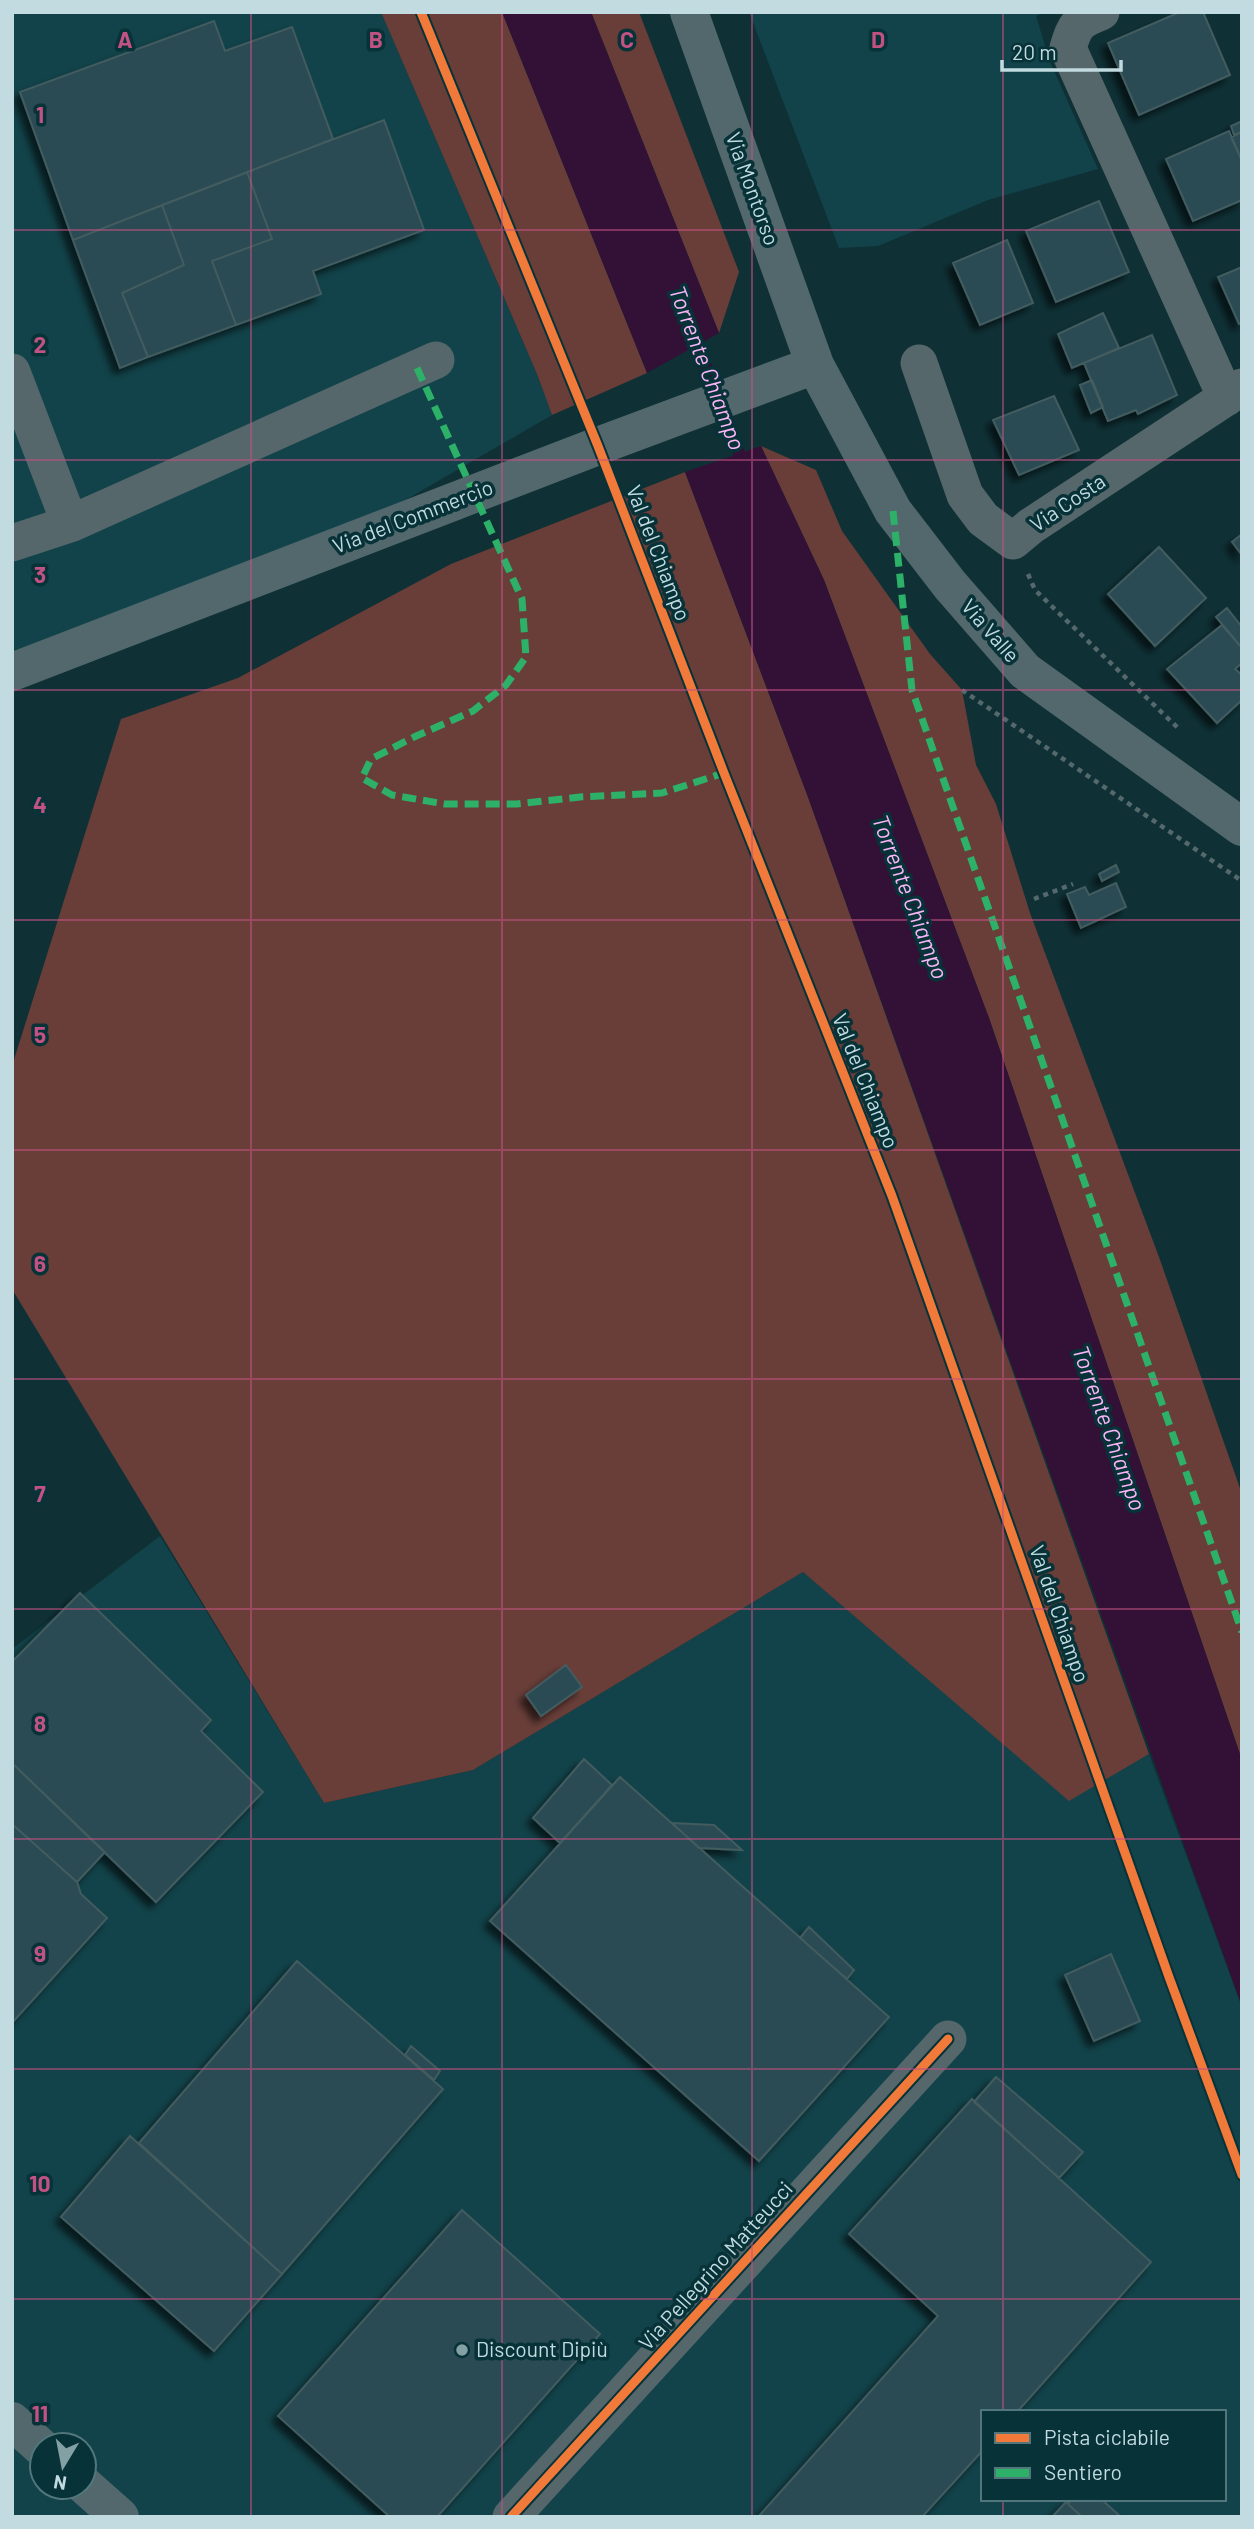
<svg xmlns="http://www.w3.org/2000/svg" width="1254" height="2529" font-family="Barlow,sans-serif">
<style>
.built{fill:#12434a;fill-rule:evenodd}
.green{fill:#693e39}
.water{fill:#331136}
.lines{fill:none;stroke-linecap:round;stroke-linejoin:round}
.stream{stroke:#331136;stroke-width:12}
.building{fill:#2a4c52;stroke:#425b5f;stroke-width:2;filter:url(#shadow)}
.path{stroke:#55686c;stroke-width:4.5;stroke-dasharray:5 5;stroke-linecap:butt}
.street{stroke:#55676a;stroke-width:37}
.secondary{stroke:#52686c;stroke-width:38}
.quiet{stroke:#2db169;stroke-width:7;stroke-dasharray:14 7;stroke-linecap:butt}
.cycleway-casing{stroke:#073238;stroke-width:13}
.cycleway{stroke:#f17a3a;stroke-width:9}
.grid{fill:none;stroke:#c25283;stroke-width:2;stroke-opacity:0.55}
.poi-dot{fill:#83a0a4;stroke:#073238;stroke-width:2.5}
.labels{text-anchor:middle;stroke-width:7;stroke-linejoin:round;paint-order:stroke}
.street-label{font-size:21px;fill:#c1dbe0;stroke:#073238}
.poi-label{font-size:21px;fill:#c1dbe0;stroke:#073238;text-anchor:start}
.water-label{font-size:23px;font-style:italic;fill:#fab5f7;stroke:#073238}
.grid-label{font-size:23px;text-anchor:middle;font-weight:bold;fill:#c25283;stroke:#073238;stroke-width:7;stroke-linejoin:round;paint-order:stroke}
</style>
<defs>
<filter id="shadow"><feDropShadow dx="-6" dy="6" stdDeviation="3.5" flood-color="#0009"/></filter>
</defs>
<rect width="100%" height="100%" fill="#0f3136"/>
<path class="built" d="M12 12H381L537 374 552 415 214 611 12 682Z
M749 12H1044L1036 16 1050 62 1098 169 988 200 878 246 839 248Z
M160 1536 324 1803 473 1770 803 1572 1069 1800 1149 1754 1242 2007V2517H12V1649ZM983 2412H1224V2499H983ZM42 2445H84V2487H42Z"/>
<path class="green" d="M381 12H502L647 373 552 415 537 374Z
M591 12H639L739 272 719 333Z
M761 446 816 470 842 531 930 654 962 690 976 765 996 804 1030 913 1159 1257 1242 1494V1760L989 1018 824 580Z
M685 472 808 797 1149 1754 1069 1801 803 1572 473 1770 324 1803 12 1289V1066L121 719 238 678 451 564Z"/>
<path class="water" d="M502 12H591L719 333 647 373Z
M761 446 824 580 989 1018 1242 1760V2007L808 797 685 472Z"/>
<g class="lines">
<path class="stream" d="M692 329 745 469"/>
</g>
<path class="building" d="M1180 12H1203L1230 75 1139 115 1108 43Z
M214 21 225 51 292 27 333 139 73 240 20 92Z
M384 120 424 230 313 271 321 294 236 325 212 261 272 239 247 172Z
M1242 121V132L1234 135 1231 126Z
M1229 131 1242 161V200L1193 221 1166 159Z
M1242 132V161L1231 137Z
M247 172 272 239 212 261 236 325 148 357 122 293 184 265 162 205Z
M1099 201 1129 272 1056 302 1026 231Z
M162 205 184 265 122 293 148 357 120 368 73 240Z
M1007 240 1033 303 980 325 953 263Z
M1242 267V323L1239 324 1218 277Z
M1103 313 1119 348 1072 368 1058 334Z
M1152 335 1177 395 1138 414 1136 410 1108 421 1084 363Z
M1092 380 1103 407 1091 413 1080 385Z
M1054 396 1079 450 1019 475 993 420Z
M1242 534V555L1232 542Z
M1159 547 1206 598 1155 646 1108 594Z
M1227 608 1242 627V648L1216 617Z
M1222 625 1242 648V663L1235 669 1242 675V700L1217 723 1167 669Z
M1116 865 1119 872 1102 881 1099 874Z
M1116 883 1126 907 1081 928 1067 894 1085 887 1089 895Z
M80 1593 211 1720 201 1731 263 1792 156 1902 12 1763V1662Z
M566 1665 582 1687 541 1716 526 1695Z
M584 1759 612 1785 560 1843 533 1818Z
M12 1763 105 1852 77 1882 12 1824Z
M620 1777 889 2017 759 2161 490 1921Z
M672 1823 714 1825 742 1850 699 1848Z
M12 1824 77 1882 81 1894 107 1918 12 2023Z
M809 1927 854 1970 847 1979 800 1938Z
M1111 1954 1140 2021 1094 2041 1065 1975Z
M297 1961 443 2089 282 2274 139 2143Z
M411 2046 440 2071 434 2080 405 2055Z
M996 2077 1083 2152 1059 2178 974 2102Z
M972 2099 1151 2262 1017 2412H983V2450L922 2517H758L938 2316 849 2234Z
M130 2136 282 2274 214 2351 61 2217Z
M462 2210 600 2334 437 2517H390L278 2416Z
M1072 2499H1101L1121 2517H1082L1068 2504Z
M1066 2502 1068 2504 1082 2517H1052Z"/>
<g class="lines">
<path class="path" d="M1028 574 1035 590 1180 730
M962 690 1242 881
M1034 899 1073 884"/>
<path class="street" d="M1101 12C1078 21 1075 24 1068 48L1226 398
M919 363 965 495 983 519 1013 541 1031 526 1242 387
M12 372 70 524
M12 543 70 524 436 360
M511 2517 948 2039"/>
<path class="secondary" d="M689 12 815 365 893 511 950 585 1025 671 1242 827
M12 672 598 446 815 365
M12 2421 42 2448
M84 2485 120 2517"/>
<path class="quiet" d="M417 368 522 599 526 657 506 685 473 711 414 737 371 759 362 778 392 795 445 804H517L580 797 662 793 724 773
M893 511 912 690 1242 1632"/>
<defs>
<path id="cycleway" d="M421 12 598 446 724 773 892 1196 1169 1977 1242 2175
M511 2517 948 2039"/>
</defs>
<use href="#cycleway" class="cycleway-casing"/>
<use href="#cycleway" class="cycleway"/>
</g>
<path class="grid" d="M251 12V2517M502 12V2517M752 12V2517M1003 12V2412M12 230H1242M12 460H1242M12 690H1242M12 920H1242M12 1150H1242M12 1379H1242M12 1609H1242M12 1839H1242M12 2069H1242M12 2299H1242M1003 2499V2517"/>
<circle class="poi-dot" cx="462" cy="2350" r="7"/>
<g class="labels">
<g class="street-label">
<text transform="translate(752 189) rotate(70)" y="7">Via Montorso</text>
<text transform="translate(1068 503) rotate(-34)" y="7">Via Costa</text>
<text transform="translate(413 517) rotate(-21)" y="7">Via del Commercio</text>
<text transform="translate(658 553) rotate(69)" y="7">Val del Chiampo</text>
<text transform="translate(990 631) rotate(49)" y="7">Via Valle</text>
<text transform="translate(865 1081) rotate(68)" y="7">Val del Chiampo</text>
<text transform="translate(1059 1614) rotate(71)" y="7">Val del Chiampo</text>
<text transform="translate(716 2266) rotate(-48)" y="7">Via Pellegrino Matteucci</text>
</g>
<g class="poi-label">
<text x="476" y="2357">Discount Dipiù</text>
</g>
<g class="water-label">
<text transform="translate(707 368) rotate(69)" y="8">Torrente Chiampo</text>
<text transform="translate(910 897) rotate(69)" y="8">Torrente Chiampo</text>
<text transform="translate(1109 1428) rotate(70)" y="8">Torrente Chiampo</text>
</g>
</g>
<g class="grid-label">
<text x="125" y="48">A</text>
<text x="376" y="48">B</text>
<text x="627" y="48">C</text>
<text x="878" y="48">D</text>
<text x="40" y="123">1</text>
<text x="40" y="353">2</text>
<text x="40" y="583">3</text>
<text x="40" y="813">4</text>
<text x="40" y="1043">5</text>
<text x="40" y="1272">6</text>
<text x="40" y="1502">7</text>
<text x="40" y="1732">8</text>
<text x="40" y="1962">9</text>
<text x="40" y="2192">10</text>
<text x="40" y="2422">11</text>
</g>
<rect width="1254" height="2529" fill="none" stroke="#c1dbe0" stroke-width="28"/>
<rect x="981" y="2410" width="245" height="91" fill="#073238" stroke="#51767b" stroke-width="2"/>
<rect x="995" y="2433" width="35" height="10" fill="#f17a3a" stroke="#51767b" stroke-width="2"/>
<text x="1044" y="2445" font-size="21" fill="#c1dbe0">Pista ciclabile</text>
<rect x="995" y="2468" width="35" height="10" fill="#2db169" stroke="#51767b" stroke-width="2"/>
<text x="1044" y="2480" font-size="21" fill="#c1dbe0">Sentiero</text>
<g transform="translate(63 2466) rotate(190)"><circle r="33" fill="#073238" stroke="#51767b" stroke-width="2"/>
<path d="M0-5L12 26L0 18L-12 26Z" fill="#83a0a4"/>
<text y="-10" font-size="19" font-weight="bold" text-anchor="middle" fill="#c1dbe0">N</text>
</g>
<path d="M1002 60v10h119v-10" fill="none" stroke="#c1dbe0" stroke-width="3.5"/>
<text x="1012" y="60" font-size="21" fill="#c1dbe0" stroke="#073238" stroke-width="5" paint-order="stroke">20 m</text>
</svg>
